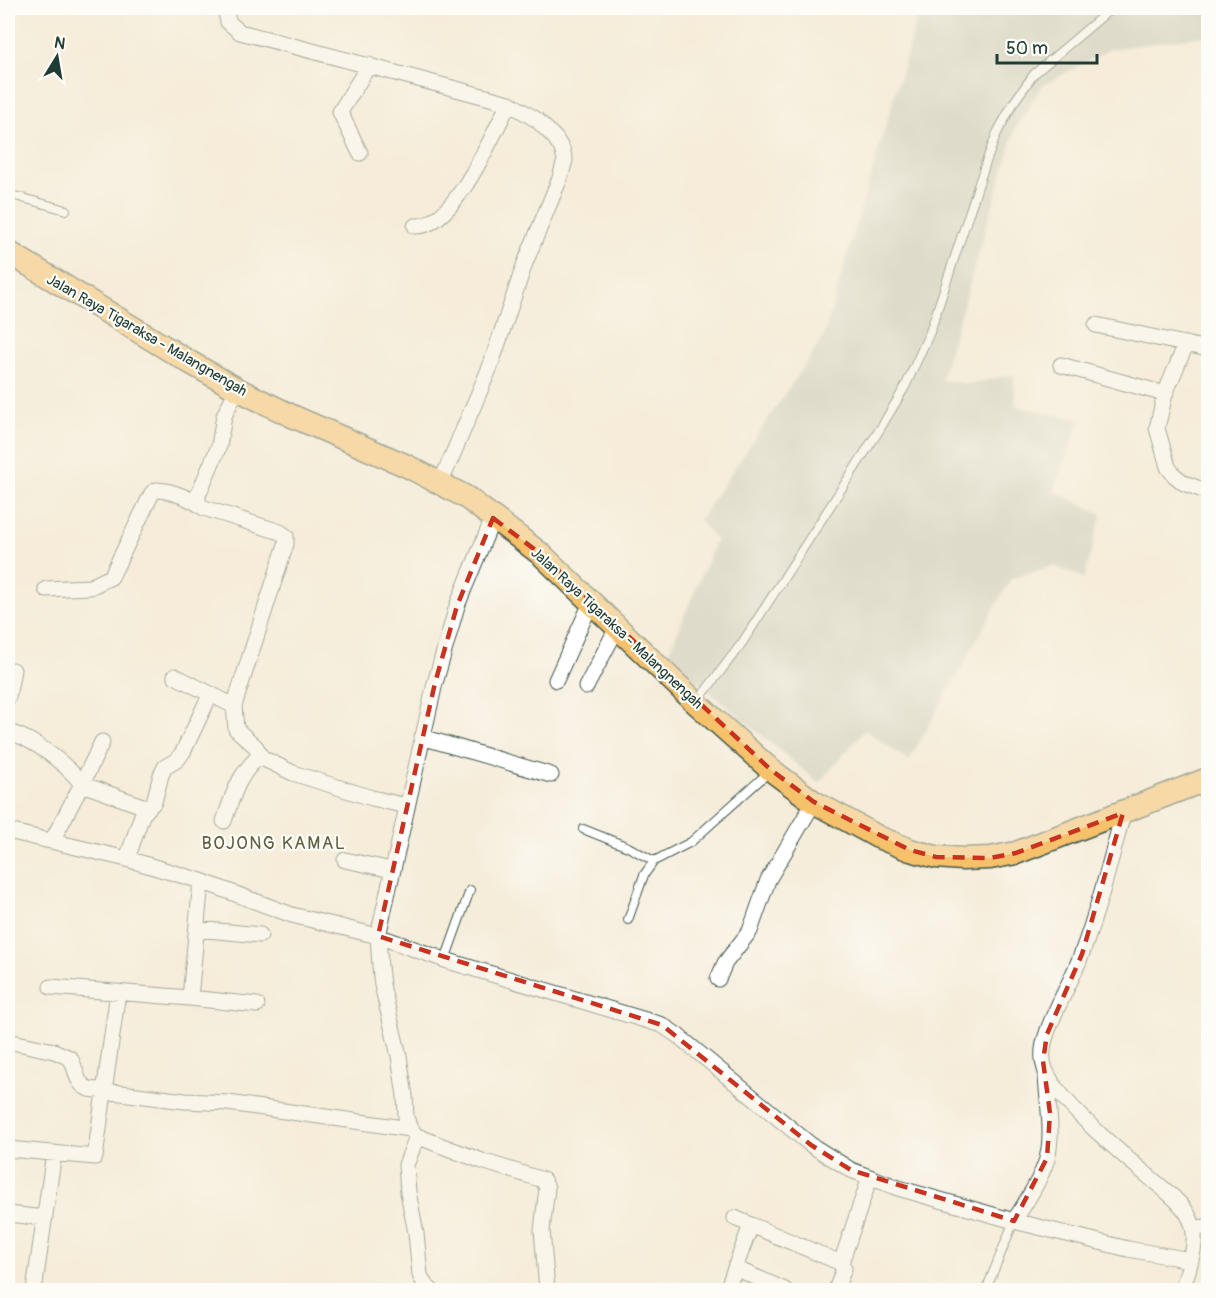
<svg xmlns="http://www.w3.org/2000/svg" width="1216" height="1298" font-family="Pangolin,sans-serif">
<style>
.industrial{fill:#c2c6b9}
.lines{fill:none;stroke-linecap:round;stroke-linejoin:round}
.lane-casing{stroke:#3f574d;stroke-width:10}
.street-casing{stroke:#3f574d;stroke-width:17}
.primary-casing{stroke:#3f574d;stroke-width:25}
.lane{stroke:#fff;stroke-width:8}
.street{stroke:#fff;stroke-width:15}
.primary{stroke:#f5c16b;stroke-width:22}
.marked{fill:none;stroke:#c8321e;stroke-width:4.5;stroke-dasharray:12 8;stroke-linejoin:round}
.labels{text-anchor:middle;stroke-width:4.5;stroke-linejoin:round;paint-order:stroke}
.street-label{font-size:15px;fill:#1f3d34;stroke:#fdfcf7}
.quarter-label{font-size:18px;letter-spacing:1.5px;fill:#5e5e41;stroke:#fdfcf7}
</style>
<rect width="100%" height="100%" fill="#fdfcf7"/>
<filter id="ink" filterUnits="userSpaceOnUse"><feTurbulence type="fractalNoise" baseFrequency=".0167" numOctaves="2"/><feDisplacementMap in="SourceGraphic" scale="12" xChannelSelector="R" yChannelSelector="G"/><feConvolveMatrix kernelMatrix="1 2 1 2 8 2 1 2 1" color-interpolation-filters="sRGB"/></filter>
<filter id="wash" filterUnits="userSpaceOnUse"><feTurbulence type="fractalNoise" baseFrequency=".008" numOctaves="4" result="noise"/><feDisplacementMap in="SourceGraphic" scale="24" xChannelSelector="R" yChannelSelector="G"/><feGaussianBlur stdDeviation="1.35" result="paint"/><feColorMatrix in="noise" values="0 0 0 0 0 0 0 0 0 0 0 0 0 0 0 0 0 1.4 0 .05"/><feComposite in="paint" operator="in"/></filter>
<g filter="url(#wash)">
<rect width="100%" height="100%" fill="#f5ecd9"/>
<path class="industrial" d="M927 8H1208V33L1206 36 1110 49 1042 86 1016 128 941 380 968 384 1014 374 1016 406 1080 420 1054 491 1102 514 1084 578 1053 566 1011 579 909 761 865 730 819 783 667 657 716 540 699 520 823 338 918 15Z"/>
</g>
<g filter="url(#ink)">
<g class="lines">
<defs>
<path id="lane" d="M8 194 66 210
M697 702 742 643 880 429 905 387 930 332 986 162 997 133 1014 102 1034 74 1112 8
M583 829 628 847 654 861
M628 920 644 875 654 861 691 842 769 772
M445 960 470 890
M986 1290 1014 1221"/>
<path id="street" d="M225 8 228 22 240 32 509 103 537 120 555 138 562 149 565 160 560 178 525 263 490 367 441 482
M360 153 340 112 369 65
M415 226C453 230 494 132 509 103
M1096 325 1208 349
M1061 365 1165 394 1157 428 1168 467 1174 475 1184 483 1208 492
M1165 394 1186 344
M198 503V495L219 446 224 416 237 389
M493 518 457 606 435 683 378 936 380 966 382 985 399 1056 405 1096 406 1117 410 1129 417 1136 437 1144 482 1161 543 1180 547 1188 542 1230 547 1290
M46 589 90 587 111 577 152 493 156 490C171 490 192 499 204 508L280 532 286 536V544L234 706
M175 676 234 706 236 729 256 747 262 758 293 773 372 798 406 806
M556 680 591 603
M586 687 617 628
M8 697 13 670
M8 732C33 738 66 764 82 784L52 841
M422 737 551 775
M102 742 82 784 148 808
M1123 813C1111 861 1099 907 1082 953 1072 981 1056 1006 1047 1033 1043 1044 1041 1058 1045 1069 1060 1107 1141 1169 1174 1198 1181 1205 1188 1212 1191 1221 1200 1241 1188 1270 1182 1290
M224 821C232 798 239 772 260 756
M8 831 127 859 201 881 292 915 378 936 445 960 662 1025 677 1035 811 1145 851 1170 898 1188 1014 1221 1128 1249 1190 1260
M127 859 142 815 154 802 161 775 165 767 177 760 183 752 210 695
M345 860 392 870
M197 929 260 935
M718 979 725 963 750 931 768 880 814 802
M51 987 190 998 201 881
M190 998 257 1005
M8 1041 54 1051 70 1058C78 1070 74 1083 89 1089L185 1101 228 1103 410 1129
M417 1136 406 1165 408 1192 416 1233 420 1275 425 1285 431 1290
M8 1149 95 1157 118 992
M8 1214 45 1218
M735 1218 751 1225
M1014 1221C1026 1202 1040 1181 1047 1159 1054 1132 1047 1102 1046 1074
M1193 1228 1208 1227
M34 1290 54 1153
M727 1290 735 1268
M785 1290 735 1268 751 1225 841 1263
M836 1290 844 1268 841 1263 870 1177"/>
<path id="primary" d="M8 252 191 363 237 389 292 416 407 466 466 497 542 555 696 703 771 770 814 802 878 837 910 850 936 857 962 859 990 858 1016 853 1208 779"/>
</defs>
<use href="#lane" class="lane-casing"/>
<use href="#street" class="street-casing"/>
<use href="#primary" class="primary-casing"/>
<use href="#lane" class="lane"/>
<use href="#street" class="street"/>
<use href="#primary" class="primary"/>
</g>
</g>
<path d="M0 0H1216V1298H0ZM493 518 542 555 771 770 814 802 910 850 936 857 990 858 1016 853 1123 813 1082 954 1047 1034 1043 1061 1050 1113 1047 1158 1014 1221 851 1170 811 1145 662 1025 378 936 435 683 457 606Z" fill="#f5ecd9" fill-opacity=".55" fill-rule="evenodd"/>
<path class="marked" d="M493 518 542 555 771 770 814 802 910 850 936 857 990 858 1016 853 1123 813 1082 954 1047 1034 1043 1061 1050 1113 1047 1158 1014 1221 851 1170 811 1145 662 1025 378 936 435 683 457 606Z"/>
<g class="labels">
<g class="street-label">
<text transform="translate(147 335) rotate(30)" y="5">Jalan Raya Tigaraksa - Malangnengah</text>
<text transform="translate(617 628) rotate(43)" y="5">Jalan Raya Tigaraksa - Malangnengah</text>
</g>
<g class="quarter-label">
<text x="274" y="849">BOJONG KAMAL</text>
</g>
</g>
<rect width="1216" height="1298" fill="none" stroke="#fdfcf7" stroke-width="30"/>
<g transform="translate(57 57) rotate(11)" stroke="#fdfcf7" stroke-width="4.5" paint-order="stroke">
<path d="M0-4.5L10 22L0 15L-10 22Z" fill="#1f3d34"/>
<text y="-9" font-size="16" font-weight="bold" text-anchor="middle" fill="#1f3d34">N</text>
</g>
<path d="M997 54v9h100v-9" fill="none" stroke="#1f3d34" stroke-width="3"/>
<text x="1006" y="54" font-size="18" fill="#1f3d34" stroke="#fdfcf7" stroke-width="4.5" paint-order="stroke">50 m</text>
</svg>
